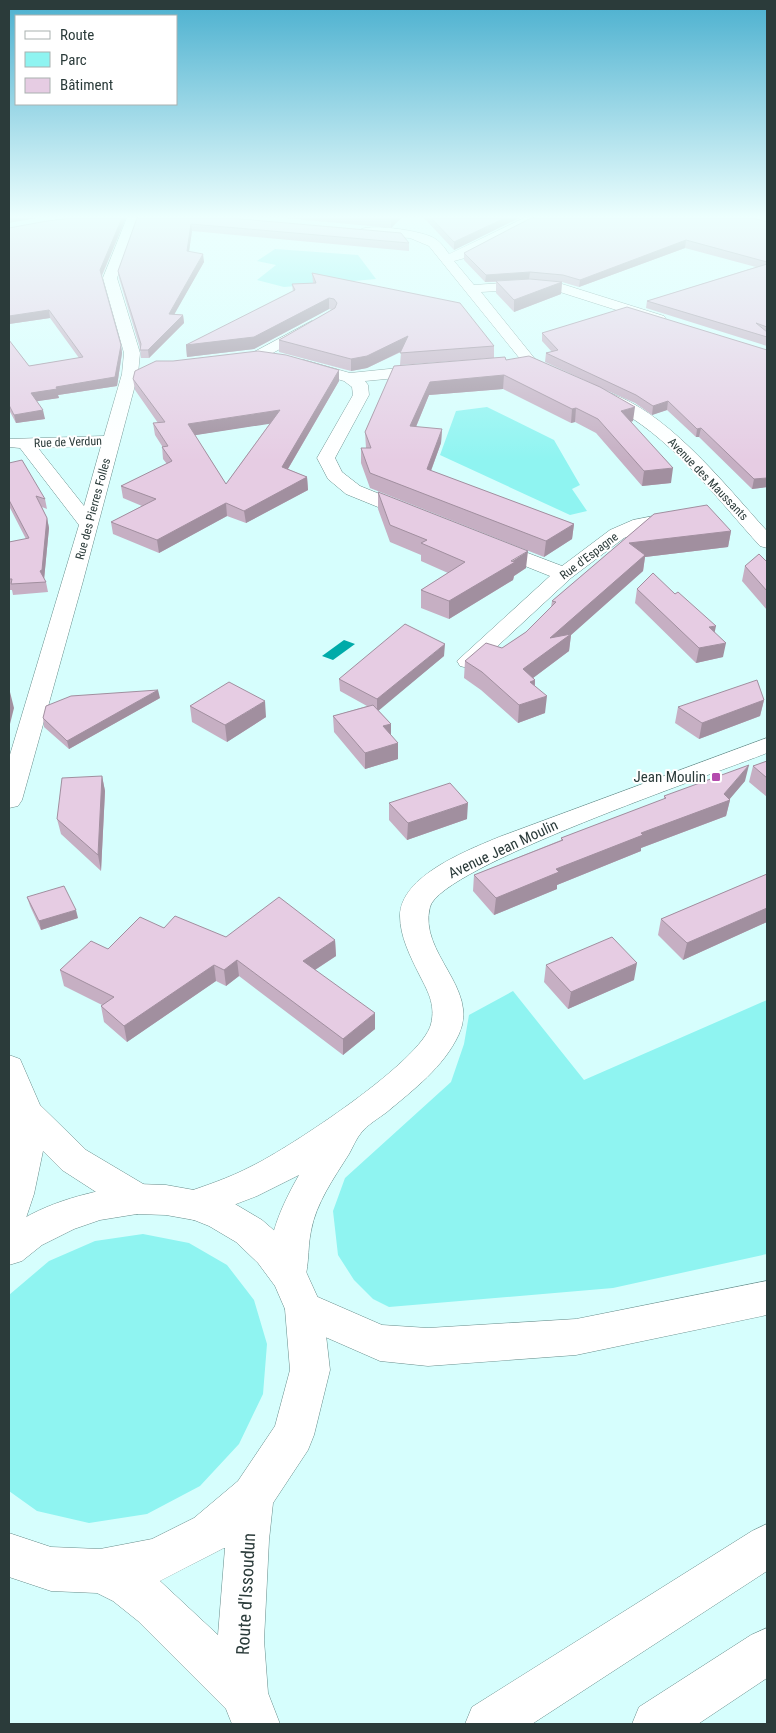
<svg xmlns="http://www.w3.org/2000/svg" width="776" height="1733" font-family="'Roboto Condensed',sans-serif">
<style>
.green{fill:#8ff4f1}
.water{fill:#00aba9}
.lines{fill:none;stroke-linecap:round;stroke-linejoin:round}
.street-casing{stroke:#678d8b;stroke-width:1}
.secondary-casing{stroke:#678d8b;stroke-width:1}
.primary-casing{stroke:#678d8b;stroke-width:1}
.highway-casing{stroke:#678d8b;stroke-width:1}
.street{fill:#fff;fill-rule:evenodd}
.secondary{fill:#fff;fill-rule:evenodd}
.primary{fill:#fff;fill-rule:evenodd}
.highway{fill:#fff;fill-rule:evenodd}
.wall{fill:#c6afc3;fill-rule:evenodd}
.shaded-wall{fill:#a18f9f}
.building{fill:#e6cce3;stroke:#a18f9f;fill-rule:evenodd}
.poi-dot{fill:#b44bad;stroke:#fff;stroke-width:2}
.labels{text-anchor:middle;stroke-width:4;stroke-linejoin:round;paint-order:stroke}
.far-street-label{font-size:12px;fill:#2b3b3a;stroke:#fff}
.poi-label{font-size:15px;fill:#2b3b3a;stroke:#fff;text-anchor:end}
.street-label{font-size:15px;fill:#2b3b3a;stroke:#fff}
.near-street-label{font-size:18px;fill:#2b3b3a;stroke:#fff}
</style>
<rect width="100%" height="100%" fill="#d6fefd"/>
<path class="green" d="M275 249 358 255 376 279 284 287 257 280 276 265 257 261Z
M487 407 554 440 580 485 572 489 587 511 570 515 440 455 456 411Z
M513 991 584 1080 767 1000V1254L613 1288 389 1307 373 1299 354 1280 338 1255 333 1211 345 1178 451 1082 464 1044 469 1015Z
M143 1234 189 1243 227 1265 254 1300 267 1344 263 1394 239 1444 200 1486 147 1514 89 1523 37 1511 9 1491V1295L49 1261 95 1241Z"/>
<path class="water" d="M344 640 355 644 333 660 322 656Z"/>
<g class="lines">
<defs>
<path id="street" d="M127 218H139L117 278 140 353 138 374 83 581 22 800 18 806 9 808V758L79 525 20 448 9 447V439L104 436 122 374 124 353 103 278ZM101 446 84 506 38 448Z
M524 218H540L465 258 454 261 474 285 529 281 562 284 664 316 666 319 664 322H654L560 292 529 289 481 292 535 359 563 372 565 375 563 378H551L525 365 429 246 410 238 364 235 358 231C367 222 420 231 432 237 440 241 444 247 449 254Z
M312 321 317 322 319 325 317 328 264 358H254L251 355 254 352Z
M304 360 350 373 428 365 434 367 436 370 434 373 428 375 365 381 368 385 369 395 335 458 342 472 360 486 419 510 422 514 419 518 412 520 405 518 346 494 328 479 317 458 353 395 352 387 344 381 299 368 296 365 299 362Z
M600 390C664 406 724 484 767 531V548L760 546C718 500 677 444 622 412 614 406 603 403 594 398L592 395 594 392Z
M679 511 686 513 689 517 686 521 645 529 624 538 571 578 476 666 468 668 460 666 457 661 550 576 485 550 482 546 485 542 492 540 499 542 562 566 610 530 633 520Z
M767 738V753C717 773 440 867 430 907 418 953 480 988 459 1034 444 1067 413 1090 387 1112 379 1118 367 1125 361 1133 356 1139 353 1147 349 1154 334 1178 316 1203 311 1231 307 1250 310 1269 302 1287L289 1292 276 1287C259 1251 281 1207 299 1175L257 1196 194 1220 181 1216 176 1205 181 1194C205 1186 229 1178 252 1166 289 1148 422 1061 431 1024 436 1004 427 990 419 974 410 956 400 936 400 916 400 876 468 850 499 837Z"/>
<path id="secondary" d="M9 1055 20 1059 40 1105 86 1150 150 1188 155 1199 150 1210 137 1214 124 1210 62 1170 43 1151 34 1194 22 1230 9 1235Z"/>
<path id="primary" d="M137 1184 166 1185 194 1190 235 1204 262 1220 284 1239 302 1263 323 1309 330 1370 314 1435 308 1450 273 1503 269 1540 264 1640 268 1693 280 1724H232L226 1709 138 1621 113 1601 97 1593 51 1591 9 1577V1533L51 1547 100 1549 152 1539 194 1518 238 1481 275 1426 290 1370 285 1309 275 1286 258 1263 236 1242 209 1226 194 1220 166 1215 137 1214 100 1220 74 1229 42 1245 22 1261 9 1265V1228C46 1201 93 1191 137 1184ZM224 1548H225L218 1635 160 1581Z"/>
<path id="highway" d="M767 1281V1315L576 1355 428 1366 380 1361 291 1322 285 1309 291 1296 304 1291 382 1325 428 1328 576 1319Z
M767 1524V1571L532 1724H465L472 1707 752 1531Z
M767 1628V1678L698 1724H632L639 1707 751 1635Z"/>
</defs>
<use href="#street" class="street-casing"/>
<use href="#secondary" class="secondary-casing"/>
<use href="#primary" class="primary-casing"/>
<use href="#highway" class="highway-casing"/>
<use href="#street" class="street"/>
<use href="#secondary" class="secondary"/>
<use href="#primary" class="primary"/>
<use href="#highway" class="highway"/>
</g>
<path class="wall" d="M73 218H126L102 276 121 345 122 353 117 386 58 395 59 398 37 401 45 419 16 423 9 410V340L29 366 79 358 50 318 9 324V228Z
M137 218 409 243V251L192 231 189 251 204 262 174 314 183 315 184 323 149 358H141L140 348 119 278 118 271Z
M285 218H401L391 228Z
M424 218H519L454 250Z
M767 222V346L646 308 647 301 756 267 685 248 579 287 562 282 561 294 514 312 496 293V282H485L464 260V253Z
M312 273 494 346V358L400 365 401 352 367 368 351 371 279 352V340L332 310 329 309 254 349 187 357 186 345 293 292 292 284 313 283Z
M542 333 767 350V487L752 489 699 437H696L667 410 652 415 635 403 601 388 633 421 631 422 671 483 642 486 596 433 575 422 571 423 503 389 429 395 416 427 442 429 441 443 431 471 574 524 572 539 544 557 370 488 361 463V448H366L365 432 394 366 506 360 593 384 545 362 546 353 552 352 542 341Z
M339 370V381L288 469 307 477 308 490 246 523 227 516 159 553 113 534 111 522 142 506 123 498 121 486 167 464 163 459 162 446 155 435 153 423H158L135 390 133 379ZM270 423 226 484 195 435Z
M9 463 45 499 47 509 42 507 47 518 49 528 44 579 46 582 48 592 13 595 12 590H9V542L26 539 9 506Z
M378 492 526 568 514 576 513 580 449 619 421 608V590L448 573 421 561V555L390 542 378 509Z
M654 514 731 531 728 547 645 557 643 571 571 635 569 651 533 678 535 680V686L545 713 518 723 481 690 464 678 465 661 502 648 526 632 551 607 552 601Z
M767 562V610L742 581 745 566Z
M637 589 715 632 723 657 696 663 635 603Z
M444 656 378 710 391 724V736L398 759 365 769 334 732 333 716 367 706 340 691 339 679Z
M160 698 69 749 44 727 43 718Z
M764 700 760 716 699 739 675 723 678 707Z
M190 706 266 717 227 742 192 722Z
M767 761V797L749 782 753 766Z
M102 776 105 791 101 871 61 834 57 819Z
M745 781 729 799 730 800 726 816 641 848V851L557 885V889L494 915 473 891 474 875 561 840V838L664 799V796Z
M389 803 467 819 407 840 389 820Z
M767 874V922L683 960 658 935 661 919Z
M27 897 78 918 41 930 30 906Z
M164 928 226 937 335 940 336 956 315 970 375 1029 343 1055 239 976 226 986 216 981 127 1042 104 1022 101 1006 102 1005 64 986 60 970 108 949Z
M546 965 634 980 568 1009 544 982Z"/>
<path class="shaded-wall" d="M9 218H36L9 223Z
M122 218H126L101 277 100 270Z
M393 218H401L391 228V220Z
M505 218H519L454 250V242Z
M191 224 192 231 188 258 187 251Z
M686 240 685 248 579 287 580 280Z
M203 254 204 262 170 322 169 314Z
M530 272 529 279 485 282 486 275Z
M562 282 561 294 514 312V300Z
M329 298V309L254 349 187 357 186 345Z
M49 310 50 318 9 324V316Z
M183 315 184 323 149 358 148 350Z
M408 336V348L367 368 351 371V359Z
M121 345 122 353 117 386 58 395 59 398 32 402 31 393 56 387Z
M339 370V381L282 479V467Z
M504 375 503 389 429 395 410 441V426L430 382Z
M668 401 667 410 652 415 653 406Z
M635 407 633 421 619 425 621 411Z
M576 408 575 422 571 423 572 409Z
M43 410 45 419 16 423 14 415Z
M280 410 281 422 190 436 188 424Z
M701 428 699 437H696L697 429Z
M442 429 441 443 426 484 427 469Z
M673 468 671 483 642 486 644 471Z
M307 477 308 490 246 523 244 511Z
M767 478V487L752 489 754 479Z
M226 503 227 516 159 553 157 540Z
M47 518 49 528 44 580 40 571Z
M574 524 572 539 544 557 546 541Z
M731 531 728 547 645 557 643 571 571 635 569 651 521 687 523 669 629 543Z
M528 551 526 568 514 576 513 580 449 619V601Z
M716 626 713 640 709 627Z
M726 643 723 657 696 663 699 648Z
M445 644 444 656 377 712V699Z
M535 680 534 697 530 682Z
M158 690 160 698 69 749 67 741Z
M10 692 14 708 9 728V697Z
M547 696 545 713 518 723 519 705Z
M764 700 760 716 699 739 702 723Z
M265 701 266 717 227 742 225 725Z
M391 724V740L383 726Z
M398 743V759L365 769V753Z
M749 765 745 781 729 800H730L726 816 641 848V851L557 885V889L494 915 496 898 556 869 641 833 724 794Z
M102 776 105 791 101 871 98 855Z
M468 803 467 819 407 840 408 823Z
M767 908V922L683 960 687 943Z
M76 910 78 918 41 930 39 921Z
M335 940 336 956 304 977 303 961Z
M237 960 239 976 226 986 224 970Z
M637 963 634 980 568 1009 571 992Z
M214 965 216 981 127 1042 124 1026Z
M375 1013V1029L343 1055V1039Z"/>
<path class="building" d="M73 218H122L100 270 121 345 115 377 56 387 57 389 31 393 43 410 14 415 9 405V340L29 366 83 357 49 310 9 316V228L47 221Z
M137 218H229L401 233 409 243 191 224 187 251 203 254 169 314 183 315 148 350H140L141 344 118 271Z
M365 218H393L391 220Z
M431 218H505L454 242Z
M531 218H753L767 222V262L686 240 580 280 563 275 530 272 486 275 464 253Z
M767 264V327L756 323 767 332V337L647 301Z
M312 273 460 303 494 346 400 353 408 336 367 356 351 359 279 340 335 308 337 303 334 299 329 298 254 337 186 345 295 290 292 284 316 283Z
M530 279 562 282 514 300 496 281Z
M627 307 767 350V478L754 479 701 428 697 429 668 401 653 406 636 395 546 353 558 350 542 333Z
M258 351 286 355 339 370 282 467 307 477 244 511 226 503 157 540 111 522 156 499 121 486 172 461 162 447 168 446 153 423 165 422 133 379 135 371 156 361H173ZM280 410 226 484 188 424Z
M529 356 600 387 635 407 621 411 673 468 644 471 598 419 576 408 572 409 504 375 430 382 410 426 442 429 427 469 574 524 546 541 370 473 361 448H371L365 432 394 366 505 357 506 360Z
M22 460 45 499 36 496 47 518 42 570 40 571 46 582 11 584 12 579H9V542L29 538 9 500V463Z
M378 492 528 551 511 561 515 562 449 601 421 590 465 562 421 543 427 540 390 525Z
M707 505 731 531 629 543 645 555 550 638 571 634 523 669 535 680 530 682 547 696 519 705 482 672 465 661 486 643 502 648 526 632 556 602 552 601 654 514Z
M759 554 767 562V591L745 566Z
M653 573 675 594 678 592 716 626 709 627 726 643 699 648 637 589Z
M405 624 445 644 377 699 339 679Z
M757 680 764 700 702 723 678 707Z
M229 682 265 701 225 725 190 706Z
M158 690 67 741 43 718 46 706 71 696Z
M373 705 391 724 383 726 398 743 365 753 333 716Z
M767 761V778L753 766Z
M749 765 724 794 730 800 641 833 643 835 556 869 559 872 496 898 474 875 563 840 561 838 666 798 664 796Z
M102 776 98 855 57 819 62 778Z
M450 783 468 803 408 823 389 803Z
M767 874V908L687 943 661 919Z
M64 886 76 910 39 921 27 897Z
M279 897 335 940 303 961 375 1013 343 1039 237 960 224 970 214 965 124 1026 101 1006 114 997 60 970 91 941 108 949 140 917 164 928 175 916 226 937Z
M612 937 637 963 571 992 546 965Z"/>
<linearGradient id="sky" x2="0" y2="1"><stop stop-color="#4bb0cf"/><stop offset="0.47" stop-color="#edfffe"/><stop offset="1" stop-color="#edfffe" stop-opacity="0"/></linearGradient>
<rect width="776" height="461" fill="url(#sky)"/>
<rect class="poi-dot" x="711" y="772" width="10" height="10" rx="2.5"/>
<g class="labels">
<g class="far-street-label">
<text transform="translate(68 442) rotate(-2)" y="4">Rue de Verdun</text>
<text transform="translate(708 479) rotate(46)" y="4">Avenue des Maussants</text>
<text transform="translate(93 509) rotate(-75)" y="4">Rue des Pierres Folles</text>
<text transform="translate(589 556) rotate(-37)" y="4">Rue d'Espagne</text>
</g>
<g class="poi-label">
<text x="706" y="782">Jean Moulin</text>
</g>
<g class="street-label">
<text transform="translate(503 849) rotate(-25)" y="5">Avenue Jean Moulin</text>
</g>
<g class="near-street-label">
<text transform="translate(246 1594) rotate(-87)" y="6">Route d'Issoudun</text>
</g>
</g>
<rect width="776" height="1733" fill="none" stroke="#2b3b3a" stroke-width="20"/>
<rect x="15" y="15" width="162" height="90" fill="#ffffff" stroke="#aab1b0"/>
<rect x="25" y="31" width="25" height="8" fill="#ffffff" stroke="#aab1b0"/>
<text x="60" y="40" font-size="15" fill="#2b3b3a">Route</text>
<rect x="25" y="52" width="25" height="15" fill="#8ff4f1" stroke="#aab1b0"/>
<text x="60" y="65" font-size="15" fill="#2b3b3a">Parc</text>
<rect x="25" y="78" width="25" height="15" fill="#e6cce3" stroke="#aab1b0"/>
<text x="60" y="90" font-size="15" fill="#2b3b3a">Bâtiment</text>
</svg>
